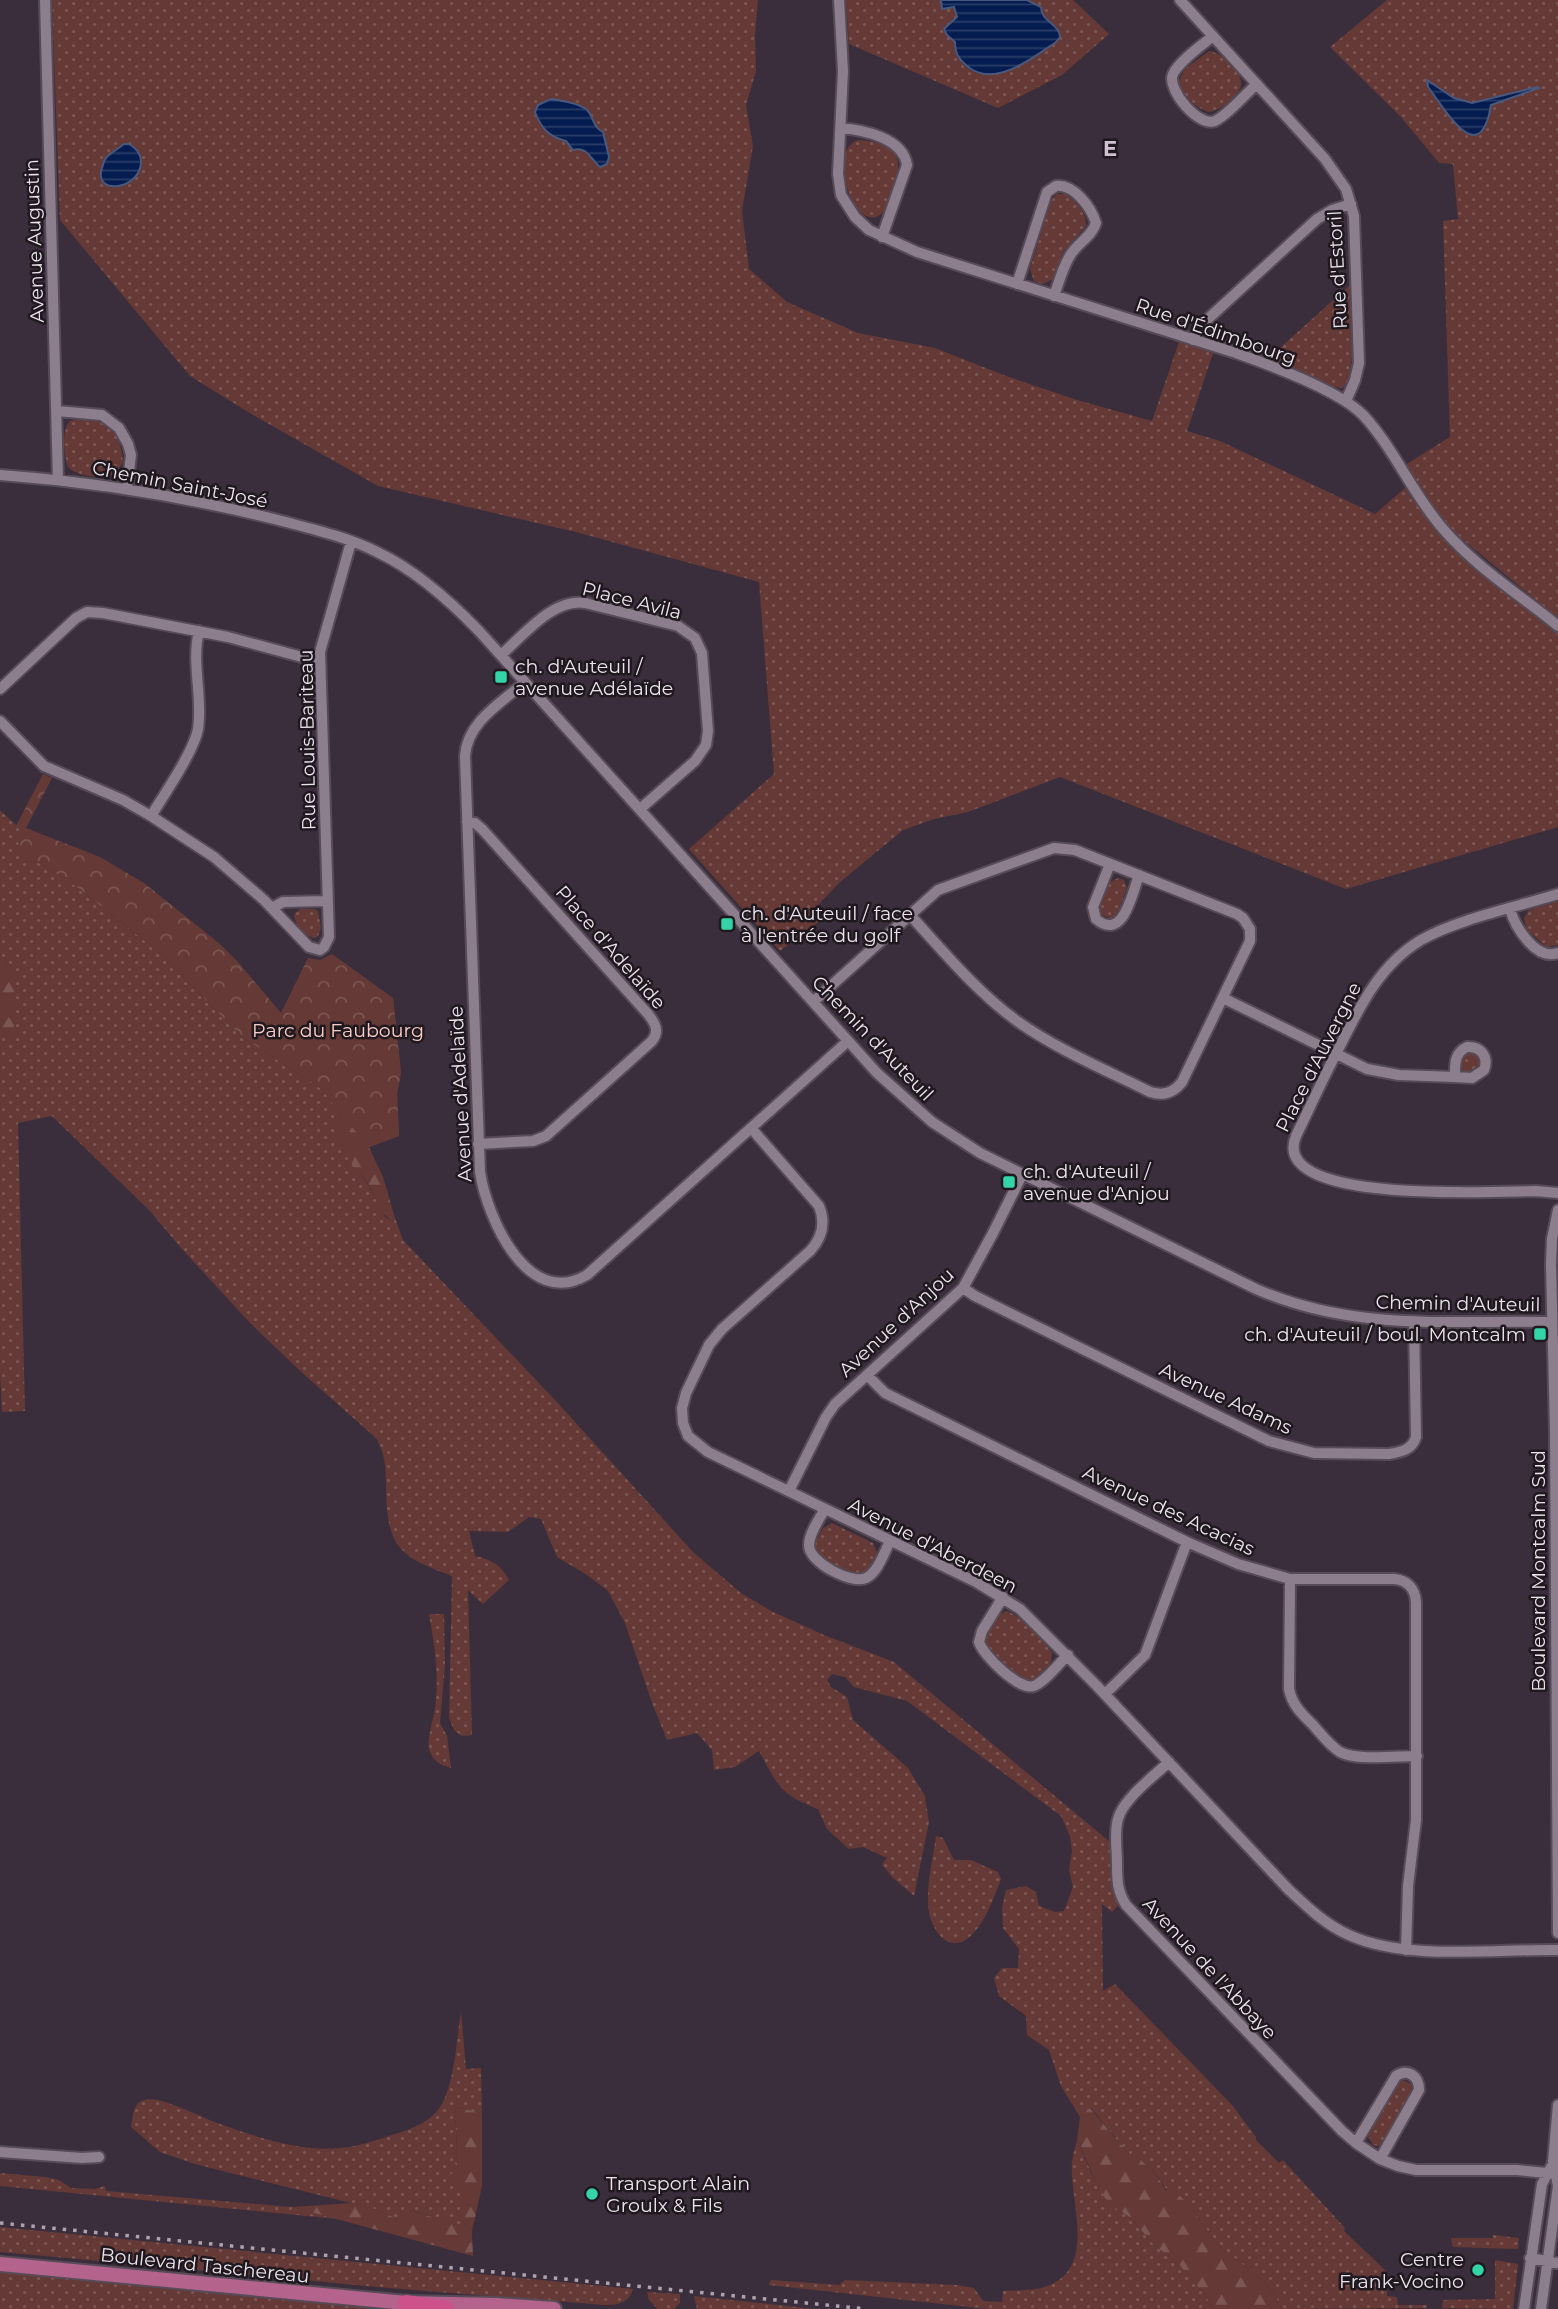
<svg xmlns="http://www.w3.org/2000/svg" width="1558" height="2309" font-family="Montserrat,sans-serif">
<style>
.grass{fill:url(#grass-dots)}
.forest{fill:url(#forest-firs)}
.park{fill:url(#park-crowns)}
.water{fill:url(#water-rules);stroke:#49587e;stroke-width:2}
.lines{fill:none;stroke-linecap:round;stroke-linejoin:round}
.minor-casing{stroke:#564b57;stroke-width:14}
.major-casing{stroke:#564b57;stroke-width:18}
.highway-casing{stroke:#564b57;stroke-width:19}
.minor{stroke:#8d7e8e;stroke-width:10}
.major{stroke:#b3638c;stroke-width:14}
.highway{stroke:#cd518a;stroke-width:16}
.rail{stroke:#ada3ae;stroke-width:3.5;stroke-dasharray:3.5 7;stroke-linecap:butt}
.poi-dot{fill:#34d4a8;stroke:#1f191f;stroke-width:2.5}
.labels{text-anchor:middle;stroke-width:5;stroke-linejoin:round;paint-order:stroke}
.street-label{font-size:19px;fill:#ebe3ec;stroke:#1f191f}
.poi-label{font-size:19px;fill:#ebe3ec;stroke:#1f191f;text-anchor:start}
.park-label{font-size:19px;fill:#f9ccc7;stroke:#1f191f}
.neighbourhood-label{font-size:21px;font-weight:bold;fill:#d0c0d1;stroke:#1f191f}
</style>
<defs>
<pattern id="grass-dots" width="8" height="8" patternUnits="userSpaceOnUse" patternTransform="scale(1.75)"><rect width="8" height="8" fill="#653935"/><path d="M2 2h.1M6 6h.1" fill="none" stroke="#7b5652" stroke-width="1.8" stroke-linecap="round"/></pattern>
<pattern id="forest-firs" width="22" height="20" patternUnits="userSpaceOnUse" patternTransform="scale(1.75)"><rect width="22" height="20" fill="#653935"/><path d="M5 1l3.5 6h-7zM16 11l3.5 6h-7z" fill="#7b5652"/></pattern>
<pattern id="park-crowns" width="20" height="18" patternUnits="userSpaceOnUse" patternTransform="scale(1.75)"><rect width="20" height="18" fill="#653935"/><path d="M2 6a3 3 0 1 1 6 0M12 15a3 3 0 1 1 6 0" fill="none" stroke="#7b5652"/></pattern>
<pattern id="water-rules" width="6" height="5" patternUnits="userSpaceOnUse" patternTransform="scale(1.75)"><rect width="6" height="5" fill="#041c4f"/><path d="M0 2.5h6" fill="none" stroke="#293d68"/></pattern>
</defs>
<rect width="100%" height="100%" fill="#3b2e3c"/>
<path class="grass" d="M52 0H758L755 34 756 71 746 105 753 146 742 211 749 269 787 302 858 333 935 348 1006 376 1077 400 1152 421 1179 342 1213 353 1187 431 1220 441 1375 514 1405 488 1425 516 1450 545 1558 634V827L1346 889 1060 777 968 812 934 819 903 830 839 883 816 907 825 917 780 951 689 849 774 774 759 582 576 532 378 486 253 415 190 376 60 220Z
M846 0H941L942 10 954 7 957 17 944 29C947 32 953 38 955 42 957 48 954 52 958 58 983 96 1031 59 1056 42L1060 37 1057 27 1044 17 1041 7 1027 0H1073L1109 34 1062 75 998 108 849 44Z
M1387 0H1558V618L1456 534 1435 509 1405 465 1450 437 1443 221 1458 219 1453 164 1439 163 1401 117 1330 47Z
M1209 51C1221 52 1243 71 1241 85 1240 96 1219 111 1209 112 1195 108 1181 94 1179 80L1185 69Z
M858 140C914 144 899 172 886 209 858 246 824 151 858 140Z
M1057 194H1065C1076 202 1087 212 1086 226L1063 252 1053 279 1043 284 1034 281 1030 269 1051 201Z
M1351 284C1351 306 1358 373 1343 388L1331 386 1269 358Z
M83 419C111 421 121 435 123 462L115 475C101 479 78 477 68 467 64 455 61 431 70 421Z
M0 810 19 828 30 861 39 863 69 881 160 953 242 1037 322 1089 342 1116 359 1173 369 1186 385 1217 391 1220 395 1218 403 1240 555 1400 693 1552 741 1593 771 1611 824 1635 894 1662 1110 1842C1110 1863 1108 1885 1119 1905L1112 1912 1102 1904 1103 1991 1115 1984 1232 2105 1256 2137 1255 2139 1279 2163 1283 2160 1345 2228 1344 2231 1387 2272V2296L1397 2297 1398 2305H1427V2308L1283 2309 1278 2305 1277 2297 1263 2281 1216 2243 1190 2206 1167 2190 1155 2173 1141 2160 1128 2153 1091 2108 1080 2117 1061 2086 1049 2050 1027 2035 1026 2016 999 1996 994 1978 1002 1968H1018L1019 1949 1003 1928 1002 1908 1006 1890 1026 1886 1036 1892 1039 1906 1055 1912 1064 1911 1073 1887 1069 1870 1072 1851 1070 1836 1061 1816 907 1701 854 1687 845 1677 832 1674 827 1680 831 1687 847 1697 853 1720 908 1768 925 1796 929 1822 914 1896 892 1877 882 1864 887 1858 863 1847 849 1849 827 1829 818 1809C779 1794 778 1785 759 1751L735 1767 714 1770 712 1750 697 1733 667 1740 652 1703 625 1623 608 1591 587 1575 557 1557 541 1519 529 1517 508 1532 469 1531 475 1556C491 1559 501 1565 509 1580L483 1604 468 1590 472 1735 462 1736 454 1730 449 1718 452 1576C397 1556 387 1546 386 1486 386 1468 385 1455 377 1439L298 1369 251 1324 181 1248 150 1211 52 1116 18 1123 25 1411 2 1412 0 1371V1028L14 1043V969L0 955Z
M1118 878 1124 880 1127 888 1117 915 1112 919 1101 914 1100 908 1110 882Z
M1558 901V945L1547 947 1527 930 1524 918 1529 910Z
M300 909H315L318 911 321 928 318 936 315 938C305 937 294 924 294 914Z
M1472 1051 1476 1053 1481 1059 1480 1067 1474 1072H1464L1460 1068 1461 1058Z
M832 1523 873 1543 877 1552C874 1559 871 1568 865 1572 852 1579 817 1558 814 1545L823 1528Z
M1007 1611C1024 1618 1042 1638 1052 1653L1051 1662C1047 1668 1037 1679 1030 1680 1020 1681 992 1652 986 1644 985 1632 994 1615 1007 1611Z
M429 1614H444L445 1665 440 1723 447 1736 451 1768C441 1765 434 1762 430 1752 426 1742 432 1724 434 1714 440 1680 435 1648 429 1614Z
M936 1836 943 1838 954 1860H971L998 1872 1001 1879C994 1898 974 1957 945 1940 937 1935 930 1921 929 1912 925 1888 933 1860 936 1836Z
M461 2011 466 2069 481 2068 482 2113 455 2107 457 2153 454 2171 460 2192V2219L472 2231 411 2210 400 2220 375 2209 195 2164 160 2152 131 2127C133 2117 133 2103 144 2100 160 2095 202 2118 220 2124 257 2137 300 2152 340 2148 358 2147 376 2140 392 2135 412 2129 435 2121 444 2100 455 2076 457 2037 461 2011Z
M1403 2080 1411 2084 1412 2092 1383 2142 1378 2146 1373 2145 1368 2136 1397 2085Z
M1077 2140 1091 2172 1109 2204 1131 2218 1155 2246 1176 2261 1205 2295 1213 2309H988L769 2285 771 2280 839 2285 845 2280 957 2285 974 2288 983 2301 1002 2302 1003 2291C1018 2290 1034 2291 1047 2286 1098 2268 1069 2200 1072 2162 1073 2155 1075 2147 1077 2140Z
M0 2173 45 2177 59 2180 71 2188 95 2189 105 2186 106 2191 292 2207 338 2219 0 2186Z
M0 2227 633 2289C629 2303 618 2305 604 2305 525 2298 445 2293 366 2286 244 2274 122 2263 0 2252Z
M1493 2235 1519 2238 1518 2249 1454 2247 1452 2245 1451 2238H1493Z
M1495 2260 1518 2264 1513 2309 1442 2308 1443 2300 1495 2299Z
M0 2271 381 2309H0Z
M647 2292 680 2294V2303L674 2309H658L649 2300Z
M694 2296 815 2309H697Z"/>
<path class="forest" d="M0 955 14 969V1044L0 1028Z
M393 998 401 1073 397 1093 399 1136 369 1147 383 1177 395 1218 392 1220C378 1214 376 1195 368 1184 355 1166 320 1133 346 1113Z
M455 2107 482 2113V2186L472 2231 473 2256 292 2207 352 2203 375 2209 400 2220 410 2210 471 2230 460 2219V2192L446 2180 454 2171 457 2153Z
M1090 2108 1128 2153 1141 2160 1155 2173 1166 2190H1174L1190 2206 1216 2243 1263 2281 1277 2297 1278 2305 1283 2309H1213L1205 2295 1176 2261 1155 2246 1131 2218 1109 2204 1100 2190 1077 2140 1080 2117Z"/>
<path class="park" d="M43 774 52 778 26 828 100 857 144 883 220 944 238 962 281 1013 308 958 320 960 332 954 393 998 401 1073 397 1093 399 1136 369 1147 338 1111 322 1089 242 1037 160 953 69 881 39 863 30 861 18 852 19 828 16 826Z"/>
<path class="water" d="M941 0H1027L1041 7C1041 22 1059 23 1060 37L1056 42C1034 57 998 86 971 69 960 61 955 55 955 42L947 35 944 29 957 17 954 7 942 9Z
M1427 80 1454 98 1472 103 1537 87 1539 88 1491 105C1480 172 1445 109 1428 87Z
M551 99C562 101 576 102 586 109 594 116 592 127 603 132L609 157 607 164 600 167C590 159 588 146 573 150L566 141C549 137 541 128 535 112L538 105Z
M124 144H129C136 148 141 153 141 162 141 189 93 197 102 168 103 165 104 160 106 158 110 153 118 149 124 144Z"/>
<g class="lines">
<defs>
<path id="minor" d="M45 0 58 480
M839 0 843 71 838 174 841 195 855 217 869 230 917 252 1236 353C1270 365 1341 391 1364 416 1395 450 1413 495 1444 530 1476 567 1520 595 1558 626
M1180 0 1325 159 1346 189 1354 216 1359 363 1355 380 1346 401
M1213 36C1202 45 1179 61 1173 74 1166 89 1199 128 1215 121 1228 115 1245 94 1257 84
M841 128C864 130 903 138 907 165L882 237
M1017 284 1047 192 1056 186C1074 184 1091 207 1096 223 1092 236 1079 242 1071 254 1063 266 1059 282 1054 296
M1193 340 1199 327 1317 219 1332 210 1351 204
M57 411 102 415 119 428 128 444 131 455 127 489
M0 475C94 482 187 497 278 520 312 529 348 537 379 553 417 571 450 601 479 631L877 1073 932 1122 980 1153 1256 1289C1355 1332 1448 1320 1552 1322
M501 655C524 635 553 598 585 603L678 626 695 638 702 653 708 731 706 745 695 761 640 809
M525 682C501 703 467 722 465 756L480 1172C487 1217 527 1310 587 1275L848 1041
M0 689 76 618 87 612 103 613 228 637 302 657 320 659
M0 721 44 766 123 800 151 816 214 857 264 900 309 947 320 950 324 947 329 937 320 652 351 542
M151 816C164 795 194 751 198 729 203 697 191 663 199 631
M467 822 475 823 482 829 648 1014C655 1023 660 1031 652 1041L546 1136 533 1141 478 1144
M1054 848 1075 850 1237 914 1243 918 1250 929V941L1182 1082C1173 1093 1164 1096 1150 1092 1106 1070 1058 1050 1017 1021 976 991 944 952 910 915L938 890Z
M1110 864 1093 907 1096 919C1123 942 1132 894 1139 875
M1558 894C1517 907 1458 919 1421 940 1381 964 1361 1004 1341 1044 1325 1074 1311 1105 1296 1136 1267 1206 1501 1191 1536 1191L1558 1193
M272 908 283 902 327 901
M1510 909C1515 927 1536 961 1558 953
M1223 998 1367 1069 1399 1075 1455 1077
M813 1002 910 915
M1467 1047C1481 1046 1489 1057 1484 1070L1472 1078 1455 1077C1455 1064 1454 1053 1467 1047Z
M751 1128 819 1206C826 1223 822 1238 810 1251L722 1329 709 1345 686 1393 682 1408 683 1423 688 1436 708 1452 976 1582 1020 1609 1097 1686 1289 1890C1307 1907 1326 1925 1349 1935 1405 1961 1496 1949 1558 1950
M1558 1210 1552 1239 1551 1264 1555 1431 1558 1933
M963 1288 975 1296 1269 1441 1314 1453 1389 1454C1401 1452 1412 1450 1416 1437L1414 1322
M867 1375 885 1393 1187 1542 1238 1564 1290 1579H1394C1407 1580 1415 1588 1416 1602V1820L1408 1886 1406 1950
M789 1491 826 1417 835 1404 963 1288 993 1233 1022 1175
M825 1509C819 1519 809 1534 809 1545 808 1562 852 1585 866 1578 878 1572 884 1553 890 1541
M1290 1579 1289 1689C1292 1705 1302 1714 1313 1725 1321 1734 1330 1746 1340 1752 1357 1761 1397 1756 1417 1756
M1003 1597 982 1631 979 1642C983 1655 1019 1691 1034 1686 1046 1681 1058 1664 1068 1655
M1105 1694 1145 1655 1187 1542
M1169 1762C1154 1776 1123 1799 1118 1819 1114 1832 1117 1849 1117 1863 1117 1879 1117 1891 1126 1905L1342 2131 1356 2143 1380 2159 1398 2166 1416 2170H1517L1556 2174
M1356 2143 1396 2076C1408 2068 1419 2076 1419 2090L1380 2159
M0 2152 82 2158 99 2157
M1530 2258 1558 2263
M1524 2309 1542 2184 1551 2167
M1541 2309 1558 2186 1553 2161 1558 2105"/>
<path id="major" d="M0 2264 406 2303 497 2305 554 2309"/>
<path id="highway" d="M406 2303 446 2309"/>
</defs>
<use href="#minor" class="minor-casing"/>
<use href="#major" class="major-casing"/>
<use href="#highway" class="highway-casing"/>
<use href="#minor" class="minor"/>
<use href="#major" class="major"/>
<use href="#highway" class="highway"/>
<path class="rail" d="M0 2223 867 2309"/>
</g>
<g class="poi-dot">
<rect x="494" y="670" width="14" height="14" rx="3.5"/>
<rect x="720" y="917" width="14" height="14" rx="3.5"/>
<rect x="1002" y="1175" width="14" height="14" rx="3.5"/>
<rect x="1533" y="1327" width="14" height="14" rx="3.5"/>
<circle cx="592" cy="2194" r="7"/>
<circle cx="1478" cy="2270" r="7"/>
</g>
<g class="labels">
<g class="street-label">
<text transform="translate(34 241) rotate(-92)" y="7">Avenue Augustin</text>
<text transform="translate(1337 270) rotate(-93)" y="7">Rue d'Estoril</text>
<text transform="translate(1216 331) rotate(19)" y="7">Rue d'Édimbourg</text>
<text transform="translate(180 484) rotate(11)" y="7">Chemin Saint-José</text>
<text transform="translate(632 600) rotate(14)" y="7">Place Avila</text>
<text transform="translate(307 740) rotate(-91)" y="7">Rue Louis-Bariteau</text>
<text transform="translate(611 947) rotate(49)" y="7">Place d'Adelaïde</text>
<text transform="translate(873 1038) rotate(46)" y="7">Chemin d'Auteuil</text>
<text transform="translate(1318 1057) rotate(-63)" y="7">Place d'Auvergne</text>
<text transform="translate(460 1094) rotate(-93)" y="7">Avenue d'Adelaïde</text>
<text transform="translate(1458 1303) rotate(1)" y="7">Chemin d'Auteuil</text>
<text transform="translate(896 1322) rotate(-43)" y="7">Avenue d'Anjou</text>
<text transform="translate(1226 1398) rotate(25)" y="7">Avenue Adams</text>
<text transform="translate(1169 1510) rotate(25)" y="7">Avenue des Acacias</text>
<text transform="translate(933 1545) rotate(27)" y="7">Avenue d'Aberdeen</text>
<text transform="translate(1538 1571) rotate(-90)" y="7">Boulevard Montcalm Sud</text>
<text transform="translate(1210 1968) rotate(47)" y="7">Avenue de l'Abbaye</text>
<text transform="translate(205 2265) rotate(6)" y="7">Boulevard Taschereau</text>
</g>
<g class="poi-label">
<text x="515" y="673">ch. d'Auteuil /<tspan x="515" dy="22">avenue Adélaïde</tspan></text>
<text x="741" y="920">ch. d'Auteuil / face<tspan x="741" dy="22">à l'entrée du golf</tspan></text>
<text x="1023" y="1178">ch. d'Auteuil /<tspan x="1023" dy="22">avenue d'Anjou</tspan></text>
<text x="1526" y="1341" text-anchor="end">ch. d'Auteuil / boul. Montcalm</text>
<text x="606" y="2190">Transport Alain<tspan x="606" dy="22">Groulx &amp; Fils</tspan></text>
<text x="1464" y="2266" text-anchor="end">Centre<tspan x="1464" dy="22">Frank-Vocino</tspan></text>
</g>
<g class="park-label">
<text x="338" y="1037">Parc du Faubourg</text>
</g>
<g class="neighbourhood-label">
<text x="1110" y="156">E</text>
</g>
</g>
</svg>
